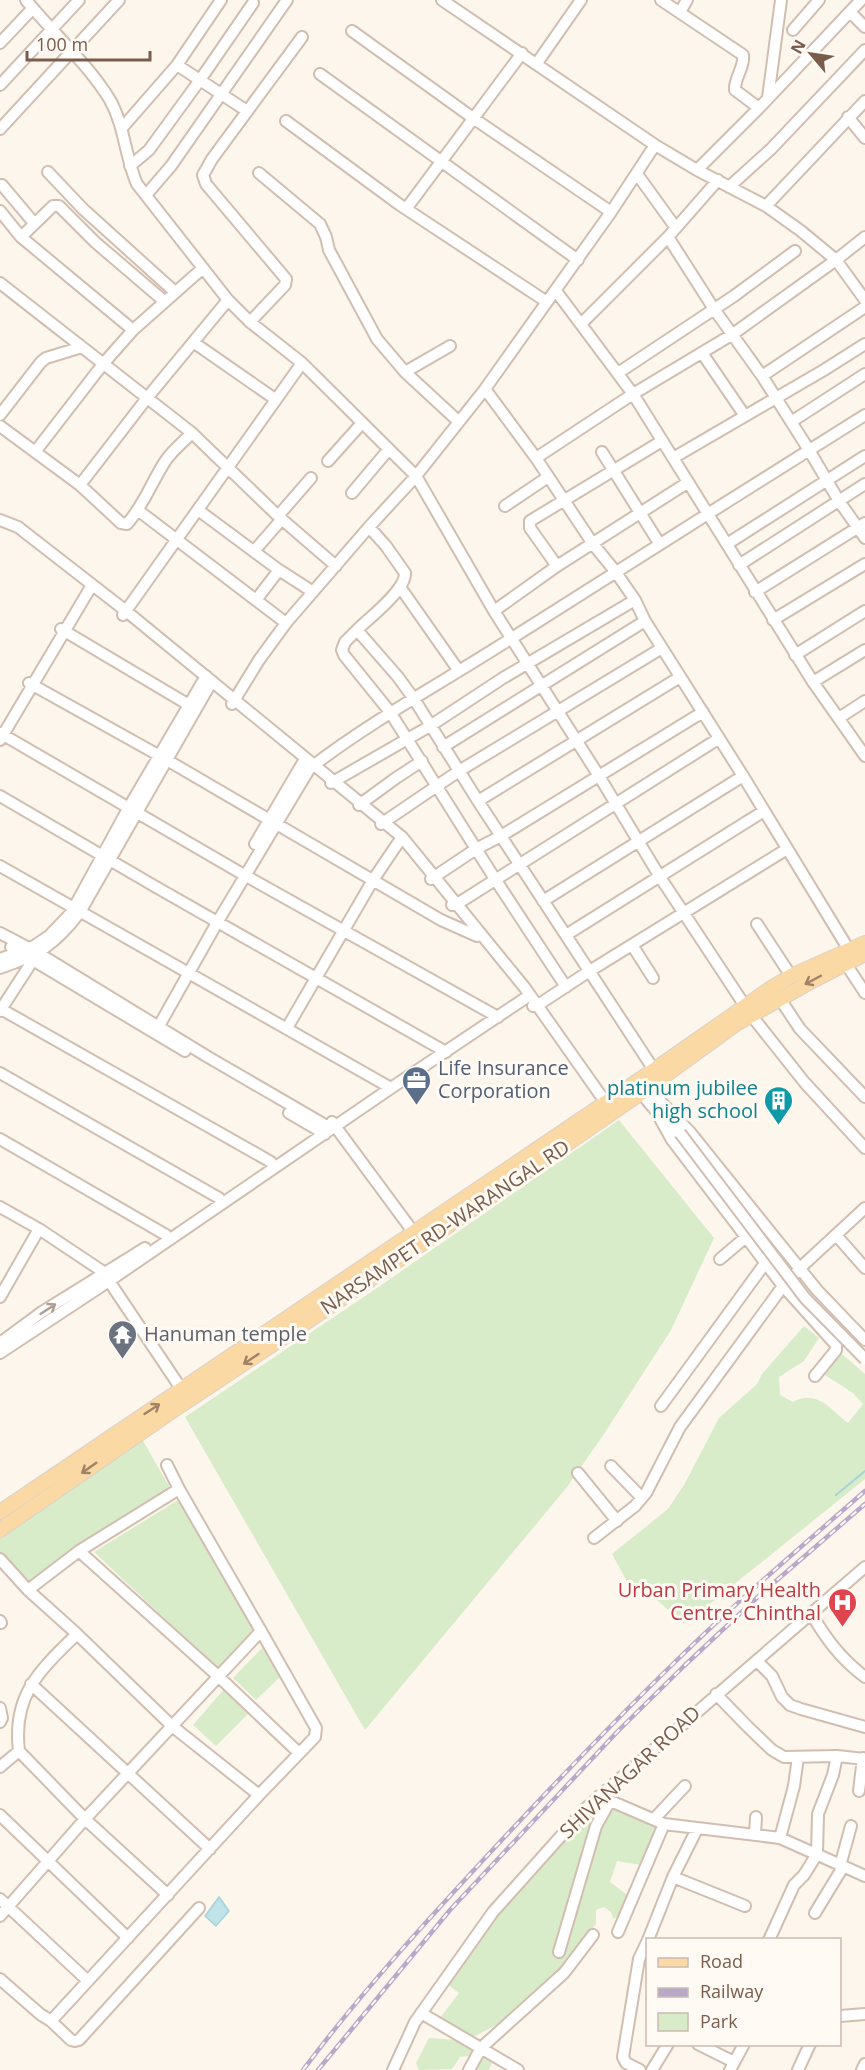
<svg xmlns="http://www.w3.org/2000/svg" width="865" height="2070" font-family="'Open Sans',sans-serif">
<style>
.green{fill:#d8ecc9}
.water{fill:#bfe3e8;stroke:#a5d3da;stroke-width:1.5}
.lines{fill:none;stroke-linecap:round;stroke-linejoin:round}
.stream{stroke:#a5d3da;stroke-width:2}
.minor-casing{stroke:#d1beb0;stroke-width:14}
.major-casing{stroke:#dad1cd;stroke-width:16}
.minor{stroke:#fff;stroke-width:10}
.major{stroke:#fbd9a5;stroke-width:14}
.rail-casing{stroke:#b9a8c9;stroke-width:4.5}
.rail{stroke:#fffaf3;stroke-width:2;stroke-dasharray:7;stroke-linecap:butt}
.minor-bridge-casing{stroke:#d1beb0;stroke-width:14;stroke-linecap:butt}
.minor-bridge{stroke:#fff;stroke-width:10}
.oneway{stroke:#a18267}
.oneway2{stroke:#af9d94}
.labels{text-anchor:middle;stroke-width:6;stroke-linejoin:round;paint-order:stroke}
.service-label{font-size:20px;fill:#4e5e75;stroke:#fffaf3;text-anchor:start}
.culture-label{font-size:20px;fill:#0d838f;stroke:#fffaf3;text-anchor:end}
.street-label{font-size:20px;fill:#7a5c4d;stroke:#fffaf3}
.worship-label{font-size:20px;fill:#5b616d;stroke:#fffaf3;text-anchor:start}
.health-label{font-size:20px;fill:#be3a42;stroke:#fffaf3;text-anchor:end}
</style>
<rect width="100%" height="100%" fill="#fdf6ec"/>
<path class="green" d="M619 1120 714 1238 671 1330 604 1434 567 1487 365 1730 185 1417 377 1288Z
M804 1326 819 1338 804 1361 779 1377 780 1395 793 1402C817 1389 830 1409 848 1423L863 1404 853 1393 825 1375 841 1353 865 1374V1479L685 1624 652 1596 630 1587 612 1554 668 1509 684 1485 719 1418 757 1384 762 1374Z
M142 1439 170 1488 27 1583 0 1555V1537Z
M178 1500 253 1630 217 1668 94 1552Z
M263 1647 280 1677 256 1700 233 1678Z
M225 1688 250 1712 216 1746 193 1725Z
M601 1801 659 1828 641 1865 617 1861 610 1882 630 1897 621 1915 613 1919 611 1912 604 1907 596 1910V1924L555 1979 514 2016 473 2037 440 2018 459 1993 447 1984 475 1943 514 1895Z
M429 2038 457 2040 493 2060 489 2070H474L468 2056 460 2057 452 2069 419 2070 416 2063Z"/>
<path class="water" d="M219 1897 229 1911 216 1926 205 1916Z"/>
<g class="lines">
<path class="stream" d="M836 1495 865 1471"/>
<defs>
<path id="minor" d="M26 0C52 32 89 65 110 100 125 127 125 157 137 184L228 300 250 322 302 363 416 476 494 611 599 776 660 877 751 1015 805 1083 865 1148
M442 0 655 145 697 170 766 206 801 231 836 260 865 300
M661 0 743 55C745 67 734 78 735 90L759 108
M680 12 687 0
M850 12 865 27
M793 30 819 0
M352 31 473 118 611 212
M0 43 33 8
M537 63 581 0
M177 65 247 111
M320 74 578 260
M0 85 79 0
M768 98 781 0
M848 117 865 138
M286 121 400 205 547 302
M122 128 177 65 221 0
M0 129 119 0
M655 145 611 212 485 389 536 458 593 544 615 571 635 600 645 621 743 776 849 950
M130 166 149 150 200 80 253 3
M697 170 759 108 861 0
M48 172 83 209 175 292
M259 173 320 224 326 237 329 250 377 339 405 372 458 421
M637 174 676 228
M2 185 34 223
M729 187 771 149 865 50
M146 195 171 166 287 0
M766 206 865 101
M406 209 522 53
M0 211 21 237 53 206H59L95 242 164 301
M21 237 133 330
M668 237 714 309 762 376 809 450 839 501 865 538
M0 283 192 433 278 516 336 566
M556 291 633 394 813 682 865 756
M250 322 285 285 286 279 206 184 203 175 212 159 302 37
M582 323 668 237 718 180
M193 342 275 399
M702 353 745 416
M405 372 450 346
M618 373 734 296 795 251
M762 376 865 307
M0 415 41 362 46 358 82 347
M791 422 865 374
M0 426 80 485 121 523 127 524C144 505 152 481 166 460 173 450 183 442 192 433
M35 452 103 364 133 330 203 268
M602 452 659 543
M536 458 633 394 733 334 836 260 865 237
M673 458 824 370 865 344
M328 461 362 423
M80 485 147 398 228 300
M352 493 389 449
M505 506 548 477
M198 510 279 570 313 592
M139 511 286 623
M278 516 311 478
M0 520 18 527 126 611 402 837 525 988 606 1103
M369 527 386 546 405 573C406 590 369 618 357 630L398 677 414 699 478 801 654 1070
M727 544 865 456
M255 550 282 519
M739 565 865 484
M557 566 530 528V521L662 441
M400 587 459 671
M755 592 865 523
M256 600 279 570
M494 611 557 566 687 483
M123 615 302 363
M773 620 865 564
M61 629 189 705
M357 630 345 642 342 650 344 655 390 712 495 879 566 987
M795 655 865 611
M813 682 865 650
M29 683 160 756 441 920 477 936
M232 704 259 660 286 623 369 527 416 476 485 389
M839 718 865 701
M0 733 239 872 498 1017
M0 740 92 585
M443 747 645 621
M331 783 430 726 503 678 635 600
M0 796 156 887 446 1052
M478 801 680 677
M359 805 396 778 422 761
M381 824 459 771 662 648
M255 844 305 759
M0 866 391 1088
M431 879 476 849 501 836 703 712
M543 901 743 776
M452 905 457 904 718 739
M757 924 791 976
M0 933 38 953 208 1057 332 1129
M566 935 764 811
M632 945 653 978
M11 947 185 1051
M0 959 34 946 49 936 71 913 129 807 206 676
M846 964 865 993
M0 968C38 955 55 945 80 912L212 681
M780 999 800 1029 865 1097
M533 1006 538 1005 588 972 787 849
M1 1009 271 1162
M0 1011 33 960
M287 1028 373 880 402 837
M155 1033 218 921 310 768C374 719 445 681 512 638 630 563 747 489 865 415
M0 1073 219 1198
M646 1081 667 1110
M637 1088 656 1111 680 1133
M663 1104 689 1131 817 1290 865 1340
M656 1111 672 1140 746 1237 783 1286 836 1345V1350L815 1376
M289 1113 325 1134
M332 1122 417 1237
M0 1139 166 1235
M0 1207 39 1229 105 1273 109 1281 182 1390
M836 1235 865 1268
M720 1259 746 1237
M0 1297 39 1229
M0 1343 42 1312 145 1248
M0 1353 109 1281 391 1088 530 995
M661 1406 766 1262
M611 1466 642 1498
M578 1473 617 1521
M594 1538 635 1506 646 1493 680 1427 783 1286 799 1269 865 1208
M79 1551 218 1676 299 1753
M0 1559 28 1590
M811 1613C826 1639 841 1659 865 1677
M0 1621 1 1623
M77 1634 172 1726 259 1795
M757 1661 772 1676 782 1697 790 1705 801 1709 865 1727
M31 1684 210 1849
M716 1694 748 1727 772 1750 784 1757 837 1756 865 1759
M0 1708 2 1718 0 1722
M19 1751C12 1695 40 1670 77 1634L28 1590 79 1551 179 1489 167 1465
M0 1767 19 1751 85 1819 168 1895
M859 1791 863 1758
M599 1796 664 1824 780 1838 865 1876
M0 1815 128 1938
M654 1819 685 1786
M755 1834 756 1817
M780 1838 794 1786 798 1757
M840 1866 851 1826
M673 1877 745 1906
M0 1899 88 1981
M815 1913 843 1867
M0 1916 85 1819 261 1631 179 1489
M618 1932 664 1824
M648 1940 673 1877 697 1829
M769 1940 794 1885 804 1875 817 1854 818 1814 833 1775 837 1756
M559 1952 596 1826 610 1801
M0 1979 40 2014 51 2021 259 1795 315 1737 316 1728 261 1631
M421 2013 518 2070
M840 2016 865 2014
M51 2021 71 2040 75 2041 79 2040 199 1908
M698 2044 734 2062
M393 2070 415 2022 493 1912 586 1808 865 1567
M469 2070 481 2048 564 1973 593 1935
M640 2070 626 2063 623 2057 639 1959 648 1940
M652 2070 668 2044
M730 2070 744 2044
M798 2070 810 2044
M862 2070 865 2064"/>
<path id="major" d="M0 1512 654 1070 771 988 791 976 865 943
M0 1530 171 1412 374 1277 641 1093 736 1024 812 981 865 954"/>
</defs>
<use href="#minor" class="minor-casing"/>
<use href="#major" class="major-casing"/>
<use href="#minor" class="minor"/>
<use href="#major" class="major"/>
<defs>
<path id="rail" d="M303 2070C363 1990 431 1916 499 1843 557 1781 615 1720 676 1661 736 1602 801 1547 865 1491
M318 2070 450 1910 618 1731 684 1666 762 1593 865 1504"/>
</defs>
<use href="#rail" class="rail-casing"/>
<use href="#rail" class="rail"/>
<defs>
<path id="minor-bridge" d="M680 1133 805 1298 865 1359"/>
</defs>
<use href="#minor-bridge" class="minor-bridge-casing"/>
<use href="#minor-bridge" class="minor-bridge"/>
</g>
<defs><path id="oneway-shaft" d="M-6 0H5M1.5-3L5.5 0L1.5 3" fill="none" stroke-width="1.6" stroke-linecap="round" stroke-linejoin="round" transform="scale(1.5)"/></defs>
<g class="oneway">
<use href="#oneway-shaft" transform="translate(813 980) rotate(152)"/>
<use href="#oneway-shaft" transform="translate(251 1359) rotate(146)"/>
<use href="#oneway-shaft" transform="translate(152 1409) rotate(-33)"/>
<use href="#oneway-shaft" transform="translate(89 1468) rotate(145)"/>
</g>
<use class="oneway2" href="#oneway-shaft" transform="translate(48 1309) rotate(-33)"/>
<defs>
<symbol id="office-pin" viewBox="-11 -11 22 30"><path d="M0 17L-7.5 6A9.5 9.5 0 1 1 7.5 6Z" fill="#5c6f8a" stroke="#fffaf3"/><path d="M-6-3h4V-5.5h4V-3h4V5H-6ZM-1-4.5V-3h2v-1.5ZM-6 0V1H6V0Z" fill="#fff"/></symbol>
<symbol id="building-pin" viewBox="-11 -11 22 30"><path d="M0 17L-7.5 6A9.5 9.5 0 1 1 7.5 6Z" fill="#0f9aa8" stroke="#fffaf3"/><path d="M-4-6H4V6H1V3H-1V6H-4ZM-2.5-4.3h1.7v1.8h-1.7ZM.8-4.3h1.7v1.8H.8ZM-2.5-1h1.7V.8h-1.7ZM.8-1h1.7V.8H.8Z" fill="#fff"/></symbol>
<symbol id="temple-pin" viewBox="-11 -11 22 30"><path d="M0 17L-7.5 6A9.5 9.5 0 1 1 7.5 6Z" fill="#6b7280" stroke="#fffaf3"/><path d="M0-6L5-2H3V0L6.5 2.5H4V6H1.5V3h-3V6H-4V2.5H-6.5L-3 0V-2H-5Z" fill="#fff"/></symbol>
<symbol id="hospital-pin" viewBox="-11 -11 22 30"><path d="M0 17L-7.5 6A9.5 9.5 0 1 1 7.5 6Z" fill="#e0444e" stroke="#fffaf3"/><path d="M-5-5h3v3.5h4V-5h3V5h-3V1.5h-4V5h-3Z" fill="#fff"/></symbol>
</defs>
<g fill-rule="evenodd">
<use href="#office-pin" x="400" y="1064" width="33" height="45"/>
<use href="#building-pin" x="762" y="1084" width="33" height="45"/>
<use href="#temple-pin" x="106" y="1318" width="33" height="45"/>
<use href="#hospital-pin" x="826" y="1586" width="33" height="45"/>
</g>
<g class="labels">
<g class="service-label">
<text x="438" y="1075">Life Insurance<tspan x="438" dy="23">Corporation</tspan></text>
</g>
<g class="culture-label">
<text x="758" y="1095">platinum jubilee<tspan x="758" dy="23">high school</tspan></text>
</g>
<g class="street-label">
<text transform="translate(445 1227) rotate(-34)" y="7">NARSAMPET RD-WARANGAL RD</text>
<text transform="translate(630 1772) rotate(-43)" y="7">SHIVANAGAR ROAD</text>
</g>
<g class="worship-label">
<text x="144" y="1341">Hanuman temple</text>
</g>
<g class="health-label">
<text x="821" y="1597">Urban Primary Health<tspan x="821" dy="23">Centre, Chinthal</tspan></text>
</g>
</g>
<rect x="646" y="1938" width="195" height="108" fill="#fffaf3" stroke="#cabbb1" stroke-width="1.5"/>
<rect x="658" y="1958" width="30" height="9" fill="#fbd9a5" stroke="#cabbb1" stroke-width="1.5"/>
<text x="700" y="1968" font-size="18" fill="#7a5c4d">Road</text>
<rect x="658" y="1988" width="30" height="9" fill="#b9a8c9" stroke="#cabbb1" stroke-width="1.5"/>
<text x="700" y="1998" font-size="18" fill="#7a5c4d">Railway</text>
<rect x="658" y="2013" width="30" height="18" fill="#d8ecc9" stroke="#cabbb1" stroke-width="1.5"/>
<text x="700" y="2028" font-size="18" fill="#7a5c4d">Park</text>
<g transform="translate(811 54) rotate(299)" stroke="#fffaf3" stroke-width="4.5" paint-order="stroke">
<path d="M0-4.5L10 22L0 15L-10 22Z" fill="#7a5c4d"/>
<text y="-9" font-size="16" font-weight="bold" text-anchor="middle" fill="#7a5c4d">N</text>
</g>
<path d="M27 51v9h123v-9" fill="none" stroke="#7a5c4d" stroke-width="3"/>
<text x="36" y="51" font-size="18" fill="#7a5c4d" stroke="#fffaf3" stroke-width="4.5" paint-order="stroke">100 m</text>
</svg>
